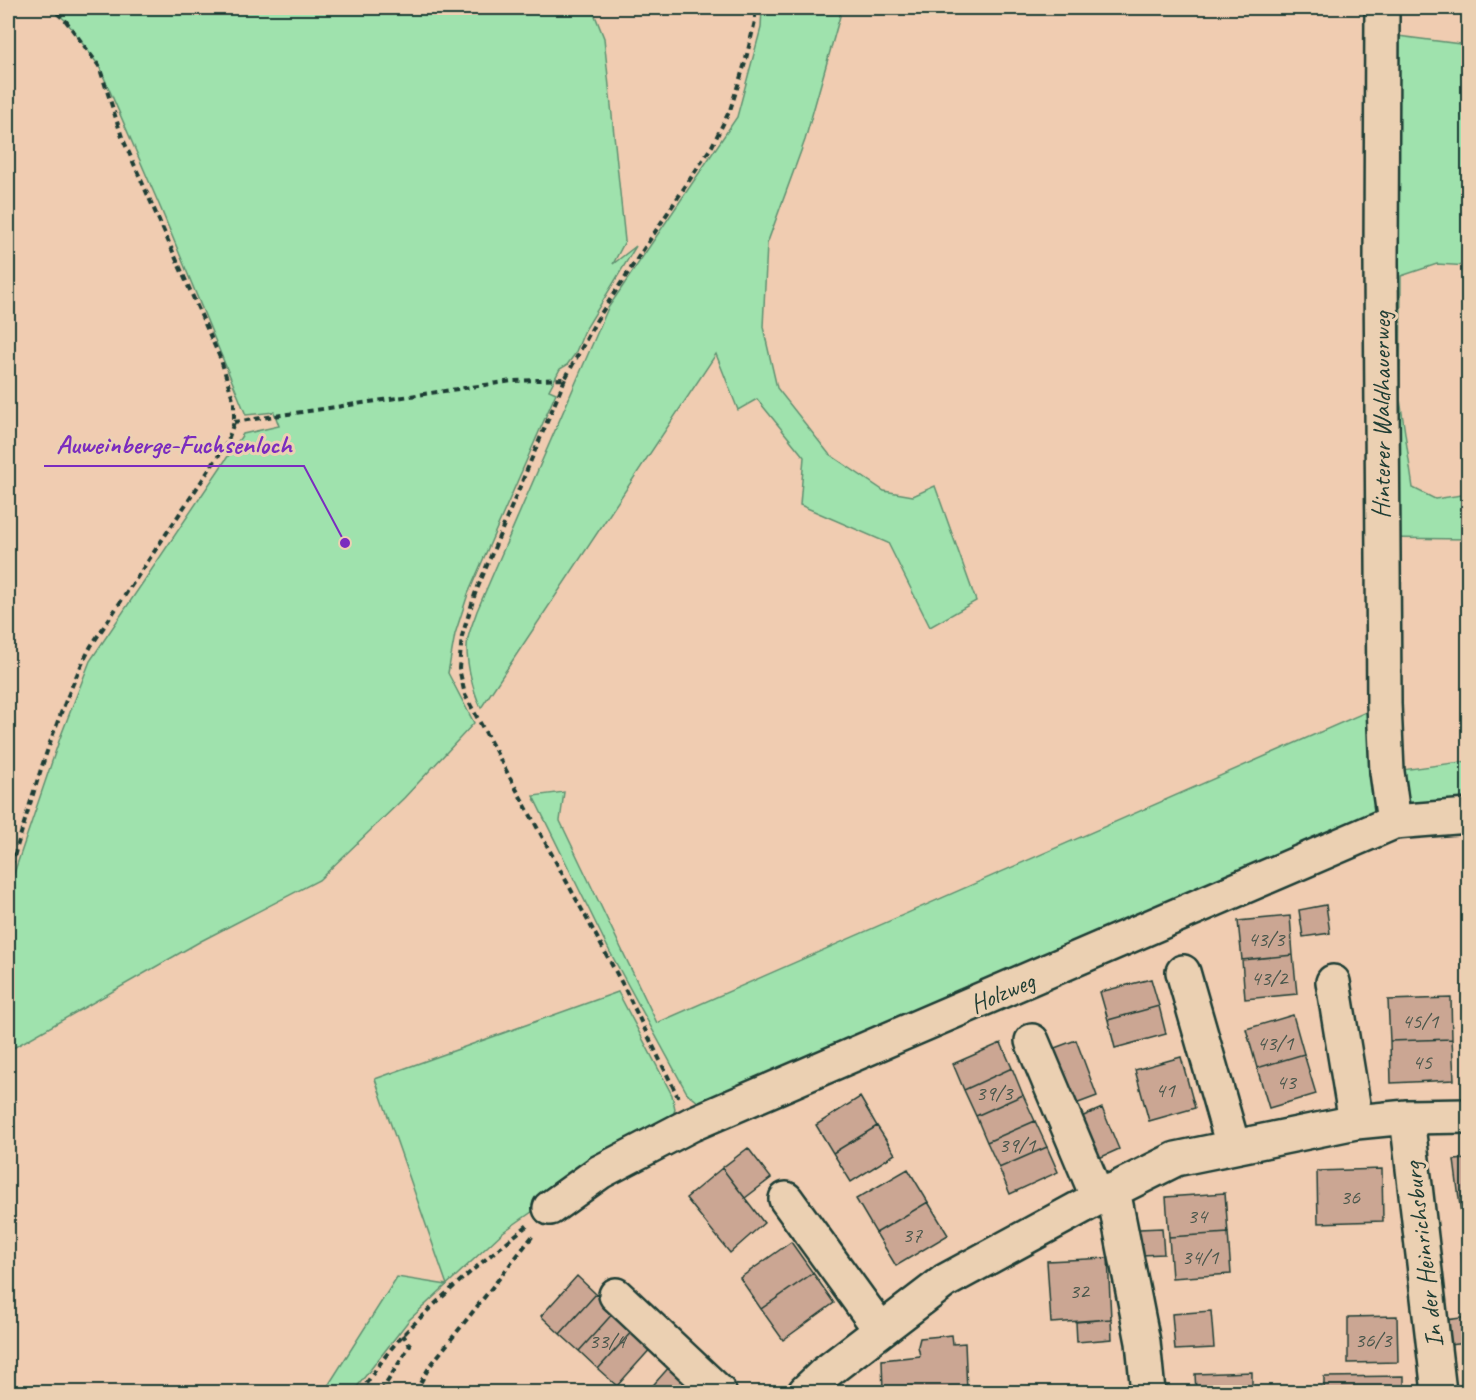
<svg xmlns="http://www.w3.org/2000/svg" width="1476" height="1400" font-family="Caveat,sans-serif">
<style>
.green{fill:#9fe2ad;stroke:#5f9070;stroke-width:1.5}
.building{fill:#cba693;stroke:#1f3d34;stroke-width:1.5}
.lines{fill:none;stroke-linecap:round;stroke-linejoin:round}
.minor-casing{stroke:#1f3d34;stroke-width:38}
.path{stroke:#1f3d34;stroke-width:4;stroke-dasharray:6 4.5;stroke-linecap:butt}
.minor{stroke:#ebd0b2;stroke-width:33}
.labels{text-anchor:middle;stroke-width:6;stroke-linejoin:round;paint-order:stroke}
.number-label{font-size:22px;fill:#4a574c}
.street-label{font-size:26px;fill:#1f3d34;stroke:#ebd0b2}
.leader{fill:none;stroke:#7b2cbf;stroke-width:2}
.callout-dot{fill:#7b2cbf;stroke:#ebd0b2;stroke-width:2}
.callout-label{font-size:27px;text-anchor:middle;font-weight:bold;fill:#7b2cbf;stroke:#ebd0b2;stroke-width:6;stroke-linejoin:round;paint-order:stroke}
</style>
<rect width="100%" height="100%" fill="#f0ccb1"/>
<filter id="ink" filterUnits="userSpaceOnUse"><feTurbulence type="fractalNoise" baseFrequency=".0167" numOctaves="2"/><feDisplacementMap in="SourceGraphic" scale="12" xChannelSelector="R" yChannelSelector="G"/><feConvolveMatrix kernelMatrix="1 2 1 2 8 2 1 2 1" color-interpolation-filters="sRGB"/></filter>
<g filter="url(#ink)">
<path class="green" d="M51 8H592L604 38 625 241 613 264 636 246 585 330 575 354 567 365 560 369 549 390 556 393 468 594 455 634 448 673 474 723 404 798 319 880 201 941 8 1051V891L60 738 90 661 243 434 279 426 274 412 246 415 161 209 99 66 66 21Z
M762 8H841L840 16 805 140 767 244 763 327 777 388 829 454 884 491 913 496 935 486 976 601 930 627 888 543 800 505 804 457 757 399 738 410 716 354 481 708C473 691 464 657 468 638 470 629 474 620 477 611L608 308 737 117 761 28Z
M1382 34 1468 45V266L1437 264 1401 276 1400 399 1413 488 1435 499 1468 494V539L1382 538Z
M1384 704 1388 772 1468 761V816L1394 822 709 1106 698 1102 687 1093 610 952 533 796 564 792 560 821 657 1023Z
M618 992 672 1095 675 1109 671 1123 604 1162 503 1232 409 1320 353 1392H324L397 1277 447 1285 375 1079Z"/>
<path class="building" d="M1326 905 1330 933 1303 937 1299 910Z
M1290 916 1293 955 1242 960 1238 921Z
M1293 955 1297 994 1245 999 1242 960Z
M1151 979 1159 1006 1108 1020 1100 992Z
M1451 998 1452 1039 1390 1041 1388 1000Z
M1159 1006 1166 1034 1115 1048 1108 1020Z
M1293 1015 1304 1054 1257 1068 1246 1029Z
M1452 1039 1454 1080 1391 1083 1390 1041Z
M1076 1040 1097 1096 1073 1105 1052 1049Z
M1001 1043 1012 1068 964 1090 953 1064Z
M1304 1054 1316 1094 1269 1108 1257 1068Z
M1181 1057 1195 1108 1149 1121 1135 1070Z
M1012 1068 1023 1095 976 1116 964 1090Z
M1023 1095 1035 1121 987 1142 976 1116Z
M860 1097 877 1126 833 1153 816 1125Z
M1102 1108 1119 1149 1097 1159 1079 1118Z
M1035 1121 1047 1147 999 1168 987 1142Z
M877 1126 895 1154 851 1182 833 1153Z
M1047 1147 1058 1172 1010 1194 999 1168Z
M748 1148 771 1178 745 1198 722 1168Z
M1468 1159V1221L1462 1222 1454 1160Z
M722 1168 764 1223 730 1253 686 1198Z
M908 1169 928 1202 876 1233 856 1199Z
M1382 1169 1383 1221 1318 1223 1317 1171Z
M1225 1193 1228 1233 1169 1237 1166 1197Z
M928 1202 948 1235 896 1266 876 1233Z
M1162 1228 1164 1254 1141 1255 1139 1229Z
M1228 1233 1231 1274 1172 1278 1169 1237Z
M791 1242 813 1273 761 1309 740 1278Z
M1468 1248V1285L1465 1286 1461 1249Z
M1108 1258 1111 1319 1051 1323 1047 1261Z
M813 1273 834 1303 783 1340 761 1309Z
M577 1276 596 1294 560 1334 541 1316Z
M596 1294 615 1311 579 1351 560 1334Z
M615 1311 634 1329 598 1369 579 1351Z
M1211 1311 1214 1348 1175 1350 1172 1314Z
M1397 1316 1398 1362 1348 1363V1317Z
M1468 1317V1343L1449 1345 1446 1320Z
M1111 1319 1112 1339 1077 1342 1076 1322Z
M634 1329 653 1346 617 1386 598 1369Z
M952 1335 953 1344 965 1343 967 1392H883L882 1360 920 1356 918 1346 920 1338Z
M671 1365 690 1381 681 1392H647Z
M1252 1372V1392H1196L1195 1374Z
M1404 1376V1392H1324V1377Z"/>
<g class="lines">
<defs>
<path id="minor" d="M1382 8 1381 262 1384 704 1387 772 1394 822
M1183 972 1233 1146
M1333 982 1356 1122
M1032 1041 1098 1198
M1407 1117 1439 1392
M1113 1190 1143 1342 1148 1392
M786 1199 880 1329
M550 1208 600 1172 692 1124 1394 822 1468 816
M616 1295 719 1392
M805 1392 825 1373 945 1281 1098 1198 1176 1159 1356 1122 1407 1117 1468 1116"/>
</defs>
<use href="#minor" class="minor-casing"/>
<path class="path" d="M565 379 475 594 462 636 459 668 465 695 624 987 678 1097
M234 422 512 381 565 379 596 321 712 146 730 110 745 63 755 21V8
M8 876C32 799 53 719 91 646L227 443 234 422V402L221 360 122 137 99 66 66 21 51 8
M360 1392C374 1373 388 1350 405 1333 443 1294 485 1259 528 1225
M381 1392 410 1345 403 1335
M415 1392 430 1366 535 1233"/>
<use href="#minor" class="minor"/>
</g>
</g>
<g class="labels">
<g class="number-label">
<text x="1266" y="946">43/3</text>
<text x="1269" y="985">43/2</text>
<text x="1420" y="1028">45/1</text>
<text x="1275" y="1050">43/1</text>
<text x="1422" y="1069">45</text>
<text x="1286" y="1089">43</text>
<text x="1165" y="1097">41</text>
<text x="994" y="1100">39/3</text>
<text x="1017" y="1152">39/1</text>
<text x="1350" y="1204">36</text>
<text x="1197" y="1223">34</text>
<text x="912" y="1242">37</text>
<text x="1200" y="1264">34/1</text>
<text x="1079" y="1298">32</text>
<text x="1373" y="1347">36/3</text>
<text x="607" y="1348">33/4</text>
</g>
<g class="street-label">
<text transform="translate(1381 415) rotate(-90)" y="9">Hinterer Waldhauerweg</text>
<text transform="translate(1002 992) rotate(-23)" y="9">Holzweg</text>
<text transform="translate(1423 1255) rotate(-97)" y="9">In der Heinrichsburg</text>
</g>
</g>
<path class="leader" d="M345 543L304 466H44"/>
<circle class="callout-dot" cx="345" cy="543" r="6"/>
<g class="callout-label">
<text x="174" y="453">Auweinberge-Fuchsenloch</text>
</g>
<rect width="1476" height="1400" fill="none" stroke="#ebd0b2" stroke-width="30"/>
<rect x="15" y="15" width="1446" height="1370" fill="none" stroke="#1f3d34" stroke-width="2" filter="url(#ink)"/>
</svg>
